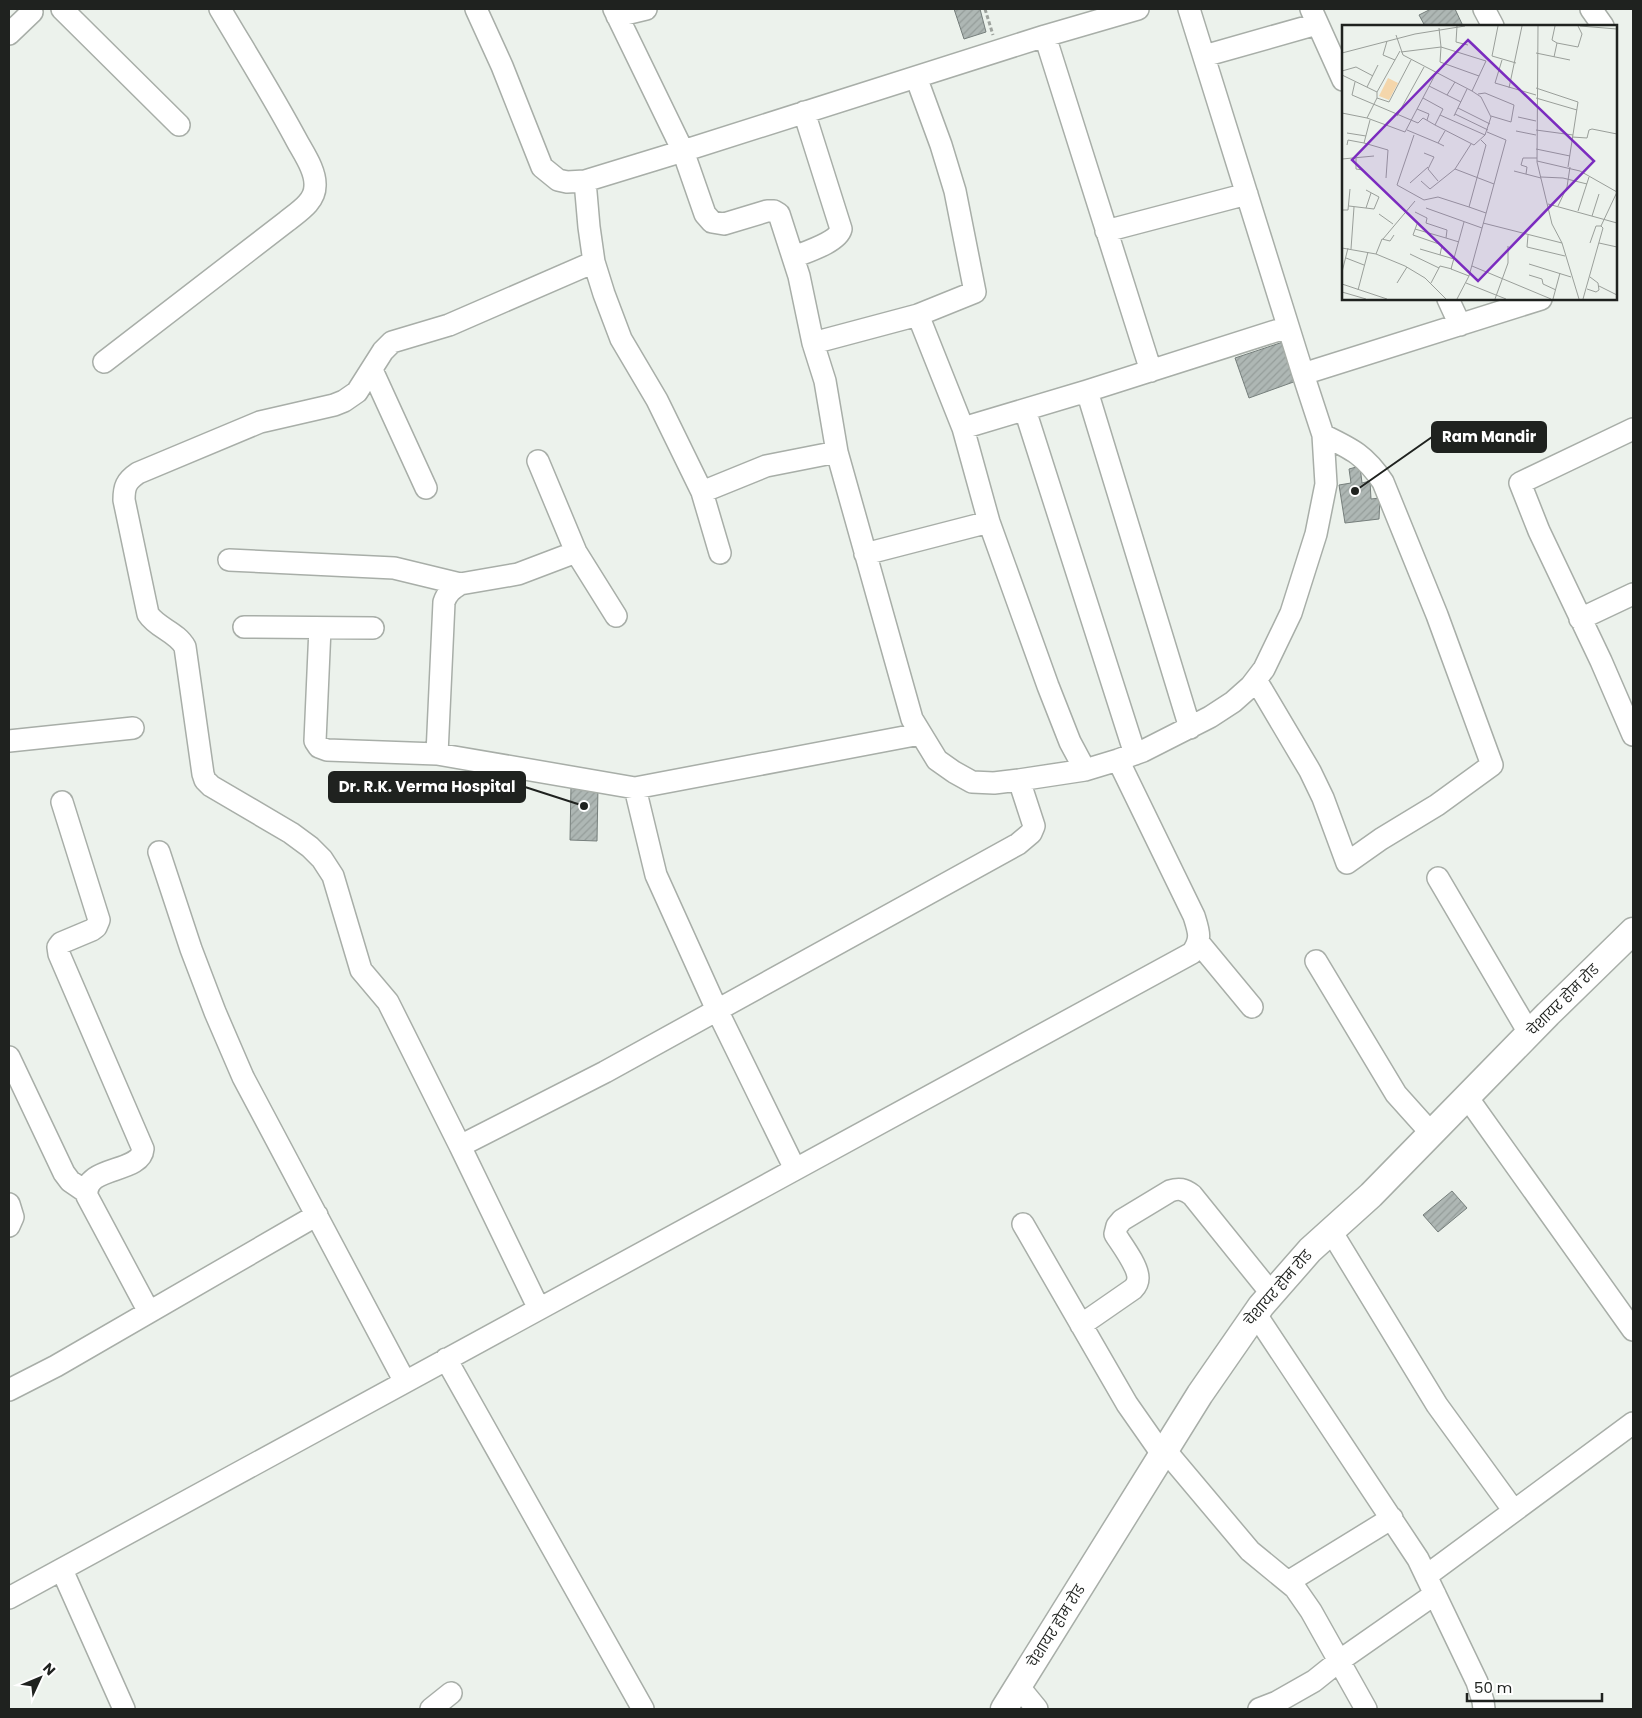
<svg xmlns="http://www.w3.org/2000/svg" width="1642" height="1718" font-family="Poppins,'Noto Sans Devanagari',sans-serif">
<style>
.building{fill:url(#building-hatch);stroke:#767f7c}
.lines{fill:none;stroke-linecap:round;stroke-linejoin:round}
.minor-casing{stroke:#a8aea8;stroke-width:24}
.tertiary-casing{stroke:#a8aea8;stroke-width:29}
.path{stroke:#9ea39e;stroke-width:3;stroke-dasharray:4 2.5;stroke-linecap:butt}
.minor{stroke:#fff;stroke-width:21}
.tertiary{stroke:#fff;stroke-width:26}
.labels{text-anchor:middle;stroke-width:5;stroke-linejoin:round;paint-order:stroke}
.street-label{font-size:14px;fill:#1f221f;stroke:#fff}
.inset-road{fill:none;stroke:#9a9f9a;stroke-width:1}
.view{fill:#7b2cbf;fill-opacity:0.15;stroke:#7b2cbf;stroke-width:2.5}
.inset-edge{fill:none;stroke:#1f221f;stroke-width:2.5}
.leader{fill:none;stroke:#1f221f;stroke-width:2}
.callout-dot{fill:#1f221f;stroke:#fff;stroke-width:2}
.callout{fill:#1f221f;stroke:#1f221f;stroke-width:2}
.callout-label{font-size:15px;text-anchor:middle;font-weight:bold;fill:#fff}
</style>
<defs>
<pattern id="building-hatch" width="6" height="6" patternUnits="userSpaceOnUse" patternTransform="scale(1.25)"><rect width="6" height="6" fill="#aeb7b4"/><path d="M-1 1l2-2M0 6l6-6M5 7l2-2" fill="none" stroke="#959d9a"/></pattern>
</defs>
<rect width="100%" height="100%" fill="#ecf2ec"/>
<path class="building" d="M954 9H980L986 32 964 39Z
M1428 9H1455L1463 26H1425L1419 15 1429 10Z
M1286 341 1299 380 1249 398 1235 358Z
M1360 466 1362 483 1370 481 1371 499 1380 498 1379 519 1345 523 1339 485 1351 483 1349 469Z
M571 785 598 786 597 841 570 840Z
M1452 1191 1467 1208 1438 1232 1423 1215Z"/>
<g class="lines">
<defs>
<path id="minor" d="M62 9 179 125
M476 9 502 66 542 167 558 180 567 182 585 181 683 151 1045 36 1138 9
M614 9 683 151 705 214 712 222 724 224 767 211H774L779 214 799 276 813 343
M1189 9 1303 374 1541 299
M1311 9 1343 80
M1484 9 1493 26
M1591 9 1603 26
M617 16 646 9
M9 34 32 12
M1045 36 1151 371
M1204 56 1317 24
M916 77 941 145 955 191 975 292 918 315 813 343 825 381 837 452 912 719 937 760 954 772 972 782 994 783 1019 780 1085 770 1118 760 1143 751 1210 717 1233 702 1251 686 1264 669 1291 613 1316 534 1326 484 1323 435 1303 374
M585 181 589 227 594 262 604 294 621 339 657 400 702 492
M1106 231 1247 194
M794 257C806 252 838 242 841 229L804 112
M594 262 449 325 392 342 383 351 357 392 344 401 334 405 260 422 138 473C126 481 124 487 124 500L148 614C157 628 177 632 185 647L203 774 205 780 211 786 291 833 310 847 322 859 333 876 361 970 388 1002 460 1146 605 1072 1018 844 1031 833 1034 826 1019 780
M1448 299 1460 325
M918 315 963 428 989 522 1048 686 1070 742 1085 770
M104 362 287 221C298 212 315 202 315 186 316 171 304 154 297 141 273 96 246 53 220 9
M372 370 426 488
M1087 391 1190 728
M1025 410 1135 754
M963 428 1087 391 1288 327
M1633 429 1520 483 1539 531 1601 661 1633 735
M576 552 616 616
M720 553 702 492 766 466 837 452
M865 554 989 522
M229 560 394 568 460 584
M1580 619 1633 594
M244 627 373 628
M320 628 315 741 319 747 327 750 437 754 635 788 920 734
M1256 680 1310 771 1323 798 1347 863 1381 839 1437 805 1492 765 1437 615 1383 482C1365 455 1352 449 1323 435
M9 741 133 728
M437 754 444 602C447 593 452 589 460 584L518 574 576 552 538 461
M635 788 656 875 717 1010 795 1169
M62 802 99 920 96 927 92 930 61 943 58 947 59 954 143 1149C141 1174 83 1165 87 1196L149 1312
M159 852 191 949 215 1012 243 1077 405 1382
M1438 878 1529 1033
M1199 943 1252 1007
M1316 961 1396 1094 1431 1133
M9 1057 64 1173 70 1181 86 1192
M1467 1097 1633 1330
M460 1146 539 1309
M9 1204 13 1217 9 1226
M1023 1224 1127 1404 1162 1454
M1331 1231 1437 1405 1514 1511
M1255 1313 1418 1559 1477 1682 1483 1701 1484 1709
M1081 1325 1133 1289C1136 1286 1138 1283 1138 1278 1138 1266 1122 1245 1115 1234L1117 1226 1122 1220 1170 1191C1179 1188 1184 1189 1192 1195L1271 1293
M446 1359 643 1709
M9 1390 56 1366 317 1215
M1165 1450 1250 1551 1295 1588 1311 1611 1366 1709
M62 1570 124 1709
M1426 1576 1633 1423
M1288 1582 1392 1518
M9 1598 1192 953C1202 939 1199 932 1194 916L1118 760
M1019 1687 1037 1709
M431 1709 451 1693
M1259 1709 1277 1702 1314 1681 1339 1661 1435 1594"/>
<path id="tertiary" d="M1004 1709 1200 1394 1261 1306 1310 1250 1371 1195 1548 1014 1633 931"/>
</defs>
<use href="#minor" class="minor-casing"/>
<use href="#tertiary" class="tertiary-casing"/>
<path class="path" d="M985 9 993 35"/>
<use href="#minor" class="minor"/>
<use href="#tertiary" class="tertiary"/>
</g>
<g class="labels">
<g class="street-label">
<text transform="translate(1563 1000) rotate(-45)" y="5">चेशायर होम रोड</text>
<text transform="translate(1278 1288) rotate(-49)" y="5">चेशायर होम रोड</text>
<text transform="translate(1056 1626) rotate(-58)" y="5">चेशायर होम रोड</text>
</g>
</g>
<g transform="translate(1342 25)">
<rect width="275" height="275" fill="#ecf2ec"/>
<path d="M46 53 56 58 47 75 37 71Z" fill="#f4d6ab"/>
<path class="inset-road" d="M115 1 114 17 126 20M156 1 150 31 174 38M196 1 195 137 210 199 220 218 237 274M238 1 275 4M54 10 61 30 130 66 144 36 99 22 97 3M45 16 41 30 53 35M215 18 236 22 240 9 236 1M59 27 99 22 98 37 137 51M0 28 73 9 123 1M194 28 228 35M212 32 215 18 210 15 213 1M160 35 153 58 194 70M0 46 14 42 31 51M0 50 35 67V73L47 77 69 35M13 57 10 70 76 98 81 93 93 100M87 61 119 77M25 62 36 40M167 63 180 1M194 63 236 77 226 142M35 67 58 26M136 69 143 68 172 80 169 97 149 91M105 70 113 57M35 73 25 93 63 107 94 48M81 73 101 84 93 100 132 120 143 110 149 92 139 72 130 66M194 73 235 85M116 83 148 99M75 84 87 89 85 95M0 88 25 93M113 89 146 105M98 90 143 110M55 91 82 42M112 91 125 64M176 92 194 96M28 95 22 118 46 125 44 153M65 105 96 118M194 105 231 110M174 106 194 110M5 108 24 111M72 110 55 160 82 175 96 172 127 182 144 120 139 115M230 112 245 113 247 105 250 104 275 109M5 120 6 115 22 118M102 121 96 118 103 106M194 124 228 131M82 128 92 132 86 144 96 156M14 133V144L21 145M0 134 32 131M195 136 238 146 275 167M113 144 152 159M172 146 199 153M184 149 185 142 179 140 181 133H195M199 152 221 153 245 159M79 156 88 164 113 144 129 119M68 158 86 142M206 179 275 198M7 181 32 184 37 172 24 165M216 181 225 162 228 142M127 182 144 188M24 183 29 168M84 183 140 203M0 185H6L8 164M236 186 247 152M73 187 85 193 84 198 105 205 104 213 117 217M37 189 51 199M250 191 257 169M122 197 109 244 127 251M141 198 220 218M75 199 71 210 100 220 98 230M73 204 104 213M186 210 185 222 223 231M41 214 73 176M248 218 254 201H259M257 218 275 222M0 223 34 229 63 241 83 253 104 274M9 224 12 182M78 224 112 234M34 229 40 214 48 216 52 210M68 229 97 243M4 233 22 240M187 239 229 252M130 241 209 274M0 247 6 223M187 250 200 254 201 259 214 265M55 258 65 242M89 258 98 241 110 244M124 258 164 274M0 259 45 274M257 261 275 270M245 264 254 267 257 265 256 258 248 252M16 265 26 227M0 267 24 274M115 274 127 251 164 115 145 107M153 274 166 238V221M211 274 218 248M241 274 261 203 259 201 275 167"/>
<path class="view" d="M126 15 252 136 136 256 10 135Z"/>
<rect width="275" height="275" class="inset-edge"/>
</g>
<path class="leader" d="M1355 491L1432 437M584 806L525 787"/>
<g class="callout-dot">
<circle cx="1355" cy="491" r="5"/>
<circle cx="584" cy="806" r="5"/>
</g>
<g class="callout">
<rect x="1432" y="422" width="114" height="30" rx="5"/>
<rect x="329" y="772" width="196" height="30" rx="5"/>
</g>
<g class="callout-label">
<text x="1489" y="442">Ram Mandir</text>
<text x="427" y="792">Dr. R.K. Verma Hospital</text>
</g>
<rect width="1642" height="1718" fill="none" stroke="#1f221f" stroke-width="20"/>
<g transform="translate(40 1678) rotate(46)" stroke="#ffffff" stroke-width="4" paint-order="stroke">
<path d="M0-4L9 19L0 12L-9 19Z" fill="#1f221f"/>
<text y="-8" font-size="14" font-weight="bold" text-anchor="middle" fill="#1f221f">N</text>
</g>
<path d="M1467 1693v8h135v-8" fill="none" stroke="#1f221f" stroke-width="2.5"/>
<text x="1474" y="1693" font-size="15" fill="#1f221f" stroke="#ffffff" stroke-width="4" paint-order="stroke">50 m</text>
</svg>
